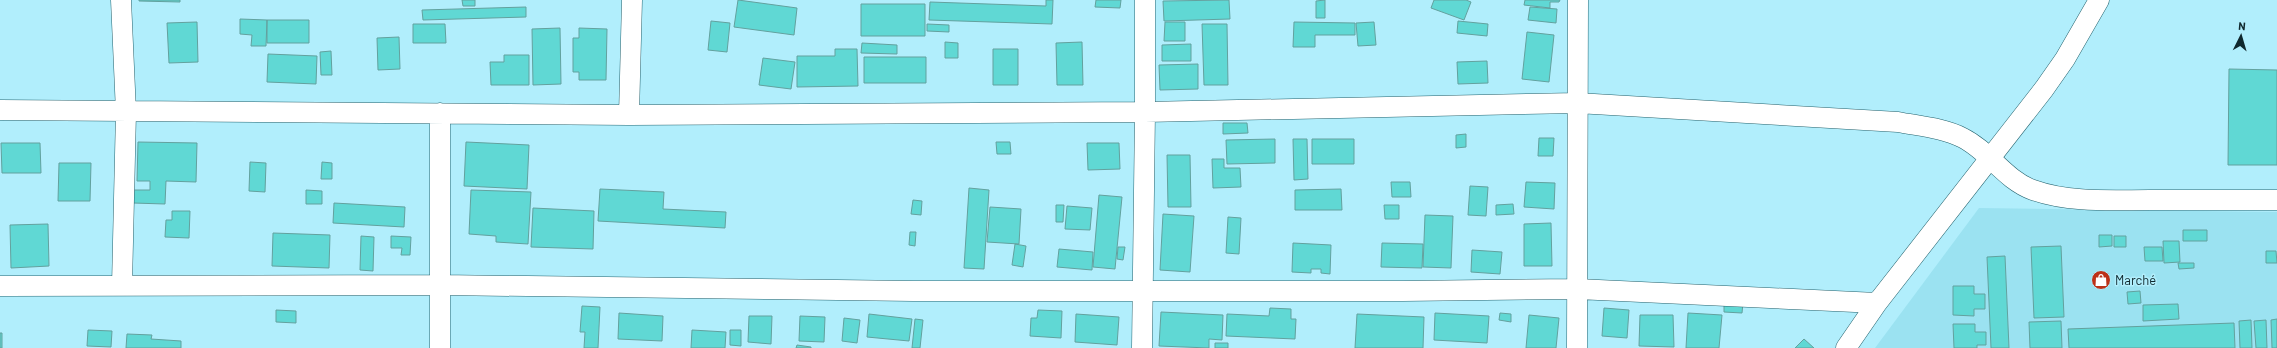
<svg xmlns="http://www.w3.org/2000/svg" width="2277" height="348" font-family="Barlow,sans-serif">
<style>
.built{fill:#9be2f1}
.building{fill:#60d8d4;stroke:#63a19e}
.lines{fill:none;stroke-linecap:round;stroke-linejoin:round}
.street-casing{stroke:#25636e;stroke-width:21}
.street{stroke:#fff;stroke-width:20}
.labels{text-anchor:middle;stroke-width:3;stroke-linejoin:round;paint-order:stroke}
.poi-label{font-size:13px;fill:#0f282d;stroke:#b1eefc;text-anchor:start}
</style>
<rect width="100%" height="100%" fill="#b1eefc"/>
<path class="built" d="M1979 208 2277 212V348H1875Z"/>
<path class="building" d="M139 0H180V2L139 1Z
M462 0H475V6H463Z
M738 0 797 8 794 35 734 27Z
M1046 0H1053L1052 24 929 20 930 2 1046 6Z
M1096 0H1121L1120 8 1095 7Z
M1229 0 1230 19 1164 21 1163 1Z
M1325 0V18H1316V1Z
M1434 0H1466L1471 2 1464 20 1431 8Z
M1525 0H1560L1559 2H1550V8L1524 5Z
M861 4H925V36H861Z
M526 7V17L423 20 422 10Z
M1530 7 1557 9 1556 23 1528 20Z
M240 19 267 20 266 46H251L252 35 240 34Z
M267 20H309V43H267Z
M711 21 730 23 727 52 708 50Z
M1458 21 1488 24 1487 36 1457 33Z
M197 22 198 62 169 63 167 23Z
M1165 22H1185V41H1164Z
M1294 22 1355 23V35H1315V47H1293Z
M1374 22 1376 45 1358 46 1356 23Z
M413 24H445L446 43H413Z
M927 24 949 25V32L927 31Z
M1202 24H1227L1228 85H1204Z
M560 28 561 84 533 85 532 29Z
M579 28 607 29 606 80H579V72H573V38H579Z
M1527 32 1554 35 1549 82 1522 79Z
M399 37 400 69 378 70 377 38Z
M945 42 958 43V58H945Z
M1082 42 1083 85H1057L1056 43Z
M862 43 897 45V54L861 53Z
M1191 44V61H1162V45Z
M835 49H857L858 86 797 87V56H835Z
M993 49H1018V85H993Z
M331 51 332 75H321L320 52Z
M268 54 317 56 316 84 267 82Z
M504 55H529V85H491L490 62H504Z
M864 57H926V83H864Z
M763 58 795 62 791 89 759 85Z
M1487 61 1488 83 1458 84 1457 62Z
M1198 64V89L1160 90 1159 65Z
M2229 69 2277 70V165H2228Z
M1223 123H1247L1248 133 1223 134Z
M1466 134V147L1456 148V135Z
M1539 138H1554L1553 156H1538Z
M1275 139V163L1227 164 1226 140Z
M1293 139H1307L1308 179 1294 180Z
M1312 139H1354V164H1312Z
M138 142 197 143 196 182 166 181 165 204 133 203 134 190H150V181H137Z
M466 142 529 145 527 189 464 186Z
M996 142H1010L1011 154H997Z
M1 143H40L41 173H2Z
M1087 143H1119L1120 169 1088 170Z
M1167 155H1190L1191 207H1168Z
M1212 159H1224V168H1240L1241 187 1213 188Z
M250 162 266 163 265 192 249 191Z
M322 162 332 163V179H321Z
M59 163H91L90 201H58Z
M1391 182H1410L1411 197H1392Z
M1526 182 1555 183 1554 209 1524 207Z
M1470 186 1488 187 1486 216 1468 215Z
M969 188 989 190 984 269 964 268Z
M600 189 664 192 663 209 726 212 725 228 598 221Z
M1341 189 1342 210H1295V190Z
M306 190 322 191V204H306Z
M471 190 531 192 528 244 496 242V236L469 234Z
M1099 195 1122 197 1115 269 1093 267Z
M913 200 922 201 921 215 911 214Z
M334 203 405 207 404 227 333 223Z
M1513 204 1514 214 1496 215V205Z
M1056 205H1064L1063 222H1056Z
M1384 205H1399V219H1385Z
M1067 206 1092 208 1090 230 1065 229Z
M990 207 1021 209 1019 244 987 242Z
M533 208 594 211 593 249 531 247Z
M172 211H190L189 238 165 237 166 220H172Z
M1163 214 1194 216 1190 272 1160 270Z
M1425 215 1453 216 1451 268 1423 267Z
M1228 217 1241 218 1239 254 1226 253Z
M1551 223 1552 266H1524V224Z
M48 224 49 266 11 268 10 225Z
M2183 230H2207V241H2183Z
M910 232H916L915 246 909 245Z
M273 233 330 235 329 268 272 266Z
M2099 235H2112V246L2099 247Z
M361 236 374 237 373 271 360 270Z
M391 236 411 237 410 255H401L402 248H391Z
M2114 236H2126V247H2114Z
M2163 241H2179L2180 262 2164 263Z
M1293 243 1331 245 1330 274 1321 273V269H1311V273L1292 272Z
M1382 243 1423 244 1422 268 1381 267Z
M1015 244 1026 246 1023 267 1012 265Z
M2061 246 2064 317 2034 318 2031 247Z
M1118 247H1125L1123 260 1117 259Z
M2144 247H2162L2163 261H2145Z
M1059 249 1093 252 1092 270 1057 267Z
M1472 250 1502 252 1500 274 1471 272Z
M2266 251H2276L2277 263H2266Z
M2005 256 2009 348H1991L1987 257Z
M2178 263H2194V268L2179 269Z
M1953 286H1974V294H1985V309H1974V316L1953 315Z
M2140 291 2141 303 2128 304 2127 292Z
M1724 302 1743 303 1742 313 1724 312Z
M2178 304 2179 319 2143 321V305Z
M582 306 600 307 598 348H584L585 332H580Z
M1270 308 1291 309V319H1296L1295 339 1226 336 1227 314 1269 316Z
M1604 308 1629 310 1627 338 1602 336Z
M276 310 296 311V323L276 322Z
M1038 310 1062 311 1061 338 1030 336 1031 318H1037Z
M1161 312 1223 315 1222 340 1209 339V348L1159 346Z
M619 313 663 316 662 341 618 339Z
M1435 313 1489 316 1487 343 1434 340Z
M1500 313 1511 314V322L1499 320Z
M1688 313 1722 315 1719 348H1686Z
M869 314 912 319 909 341 867 337Z
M1076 314 1119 317 1117 345 1075 342Z
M1357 314 1424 317 1423 348H1355Z
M1529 315 1559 318 1556 348H1526Z
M1640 315H1673L1674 347 1639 346Z
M749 316H772L771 344 748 342Z
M800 316 825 317 824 342 799 341Z
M844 318 860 320 857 343 842 341Z
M915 319 923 320 920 348H912Z
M2277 319V348H2272L2271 320Z
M2251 320 2252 348H2240L2239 321Z
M2266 320 2267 348H2256L2254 321Z
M2061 321 2062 348H2030L2029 322Z
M2234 323 2235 348H2069L2068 329Z
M1953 324H1975V332H1986V345H1977V348H1954Z
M88 330 112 331 111 347 87 346Z
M692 330 726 332 725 348H691Z
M730 330H741V346L730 345Z
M0 333H2V348H0Z
M127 334 152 335 151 339 181 341V348H126Z
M1804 339 1814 348H1795Z
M1215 343H1228V348H1215Z
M797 345 811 347V348H796Z"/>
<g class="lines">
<defs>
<path id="street" d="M121 0 126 112 122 285
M0 110 629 115 1145 112 1577 103 1898 122C1918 126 1944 128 1963 138 1989 151 2005 180 2033 190 2069 203 2112 200 2150 200 2192 200 2235 200 2277 200
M440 113V348
M629 115 632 0
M0 286 441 285 913 291H1403L1577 289 1877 303
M1142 348 1145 112V0
M1577 348 1578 0
M1846 348 1877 303 2044 89 2065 59 2099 0"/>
</defs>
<use href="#street" class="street-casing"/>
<use href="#street" class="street"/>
</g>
<defs>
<symbol id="shop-disc" viewBox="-11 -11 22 22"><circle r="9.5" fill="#bd3118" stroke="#b1eefc"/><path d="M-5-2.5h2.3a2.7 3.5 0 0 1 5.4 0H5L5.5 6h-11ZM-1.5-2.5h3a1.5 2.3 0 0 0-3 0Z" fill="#fff"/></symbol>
</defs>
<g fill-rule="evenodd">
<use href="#shop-disc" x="2090" y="269" width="22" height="22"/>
</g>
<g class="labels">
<g class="poi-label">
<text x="2115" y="285">Marché</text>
</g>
</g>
<g transform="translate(2241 36) rotate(5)" stroke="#b1eefc" stroke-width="3" paint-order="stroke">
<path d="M0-3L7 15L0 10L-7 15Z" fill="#0f282d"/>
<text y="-6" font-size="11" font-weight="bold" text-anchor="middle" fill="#0f282d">N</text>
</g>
</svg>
